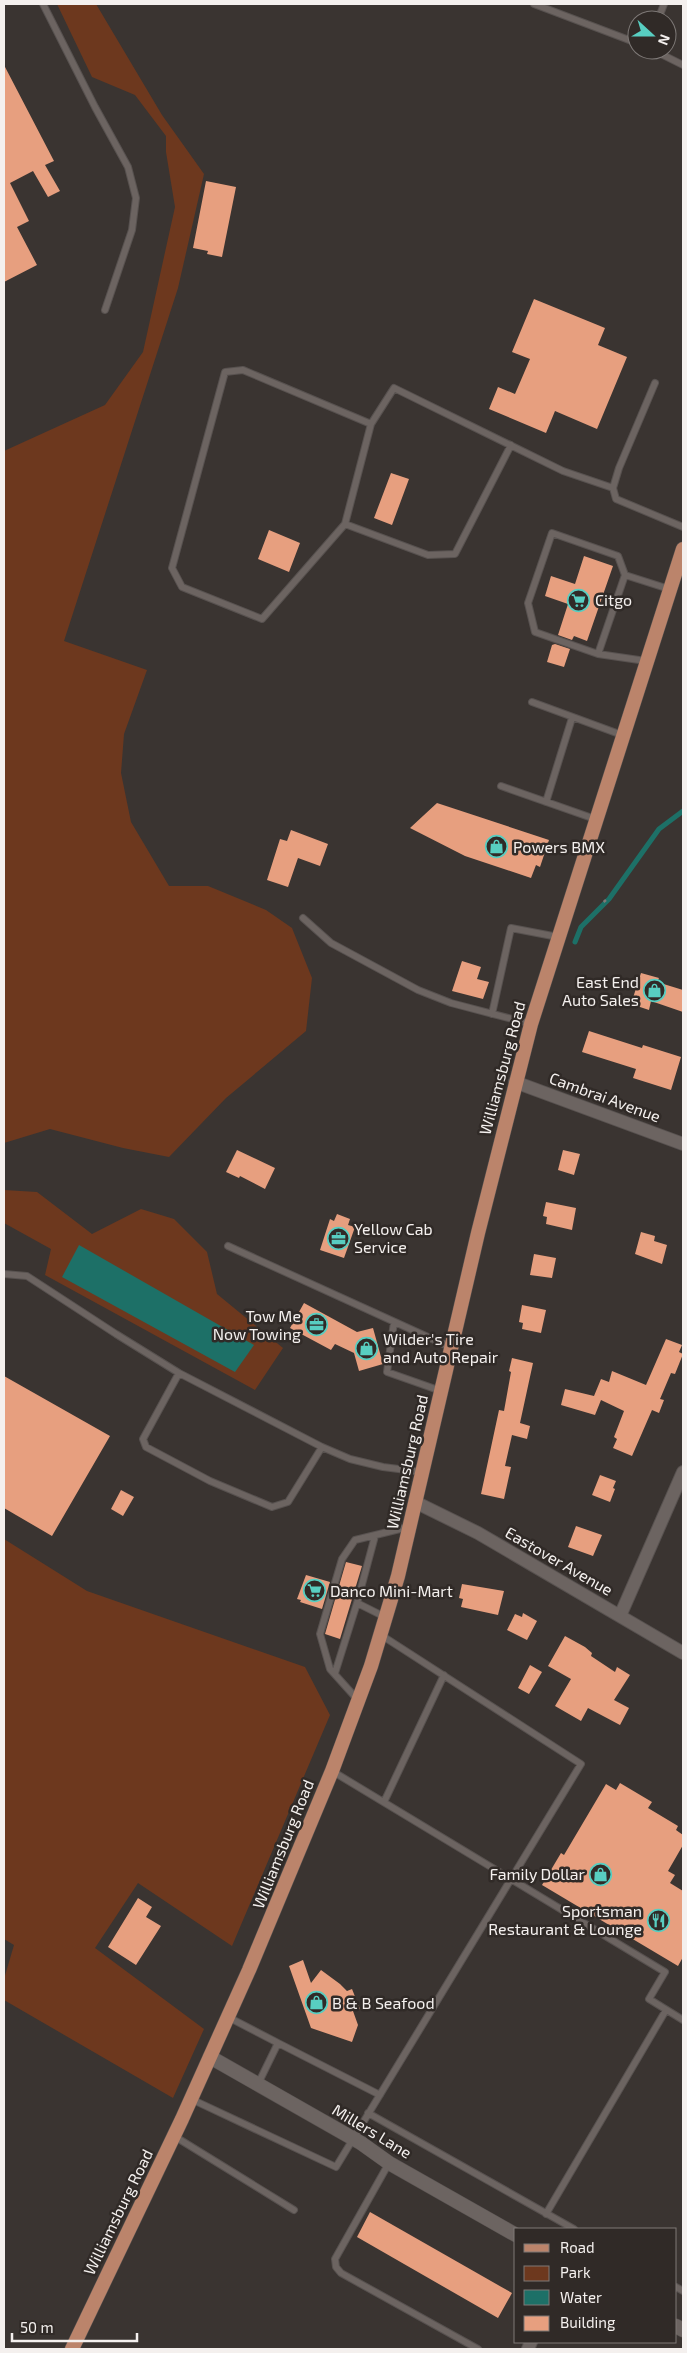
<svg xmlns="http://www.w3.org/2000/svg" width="687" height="2353" font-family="'Exo 2',sans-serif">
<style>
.green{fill:#6d381e}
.water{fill:#1d7067}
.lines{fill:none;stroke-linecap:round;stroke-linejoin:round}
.stream{stroke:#1d7067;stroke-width:5}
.building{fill:#e79f7f}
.service-casing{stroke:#585250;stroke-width:8}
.minor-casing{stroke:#585250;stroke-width:14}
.tertiary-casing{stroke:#585250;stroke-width:15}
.primary-casing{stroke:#585250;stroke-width:15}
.path{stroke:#7e7977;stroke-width:3;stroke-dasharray:2.5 4;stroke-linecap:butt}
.service{stroke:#6c6461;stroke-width:6}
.minor{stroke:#6c6461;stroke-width:12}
.tertiary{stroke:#6c6461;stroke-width:14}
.primary{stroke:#bb846b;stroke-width:14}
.labels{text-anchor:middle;stroke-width:5;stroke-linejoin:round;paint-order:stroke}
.poi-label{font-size:16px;fill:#f4f0ee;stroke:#302a27;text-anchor:start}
.street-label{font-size:16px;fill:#f4f0ee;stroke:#302a27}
</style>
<rect width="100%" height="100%" fill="#3a3431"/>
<path class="green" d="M57 4H96L162 115 204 174 178 288 64 641 147 670 124 734 121 773 131 822 169 886H208L266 910 292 928 312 978 306 1031 226 1098 169 1157 123 1148 50 1129 4 1143V451L105 405 143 352 175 207 166 152V136L135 95 92 77Z
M4 1190 37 1192 92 1234 141 1209 174 1219 207 1252 217 1294 283 1348 255 1390 45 1275 51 1249 4 1223Z
M4 1539 87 1591 305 1667 330 1715 232 1946 138 1883 95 1948 204 2029 173 2098 4 2000V1979L14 1945 4 1939Z"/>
<path class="water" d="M79 1245 254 1345 235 1372 62 1277Z"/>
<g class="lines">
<path class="stream" d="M575 942 581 927 609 899 659 829 683 811"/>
</g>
<path class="building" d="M4 65 54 161 45 165 60 191 48 197 33 171 10 183 29 221 17 227 37 265 4 282Z
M206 181 236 187 222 257 207 254 208 251 193 248Z
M534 299 605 328 598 345 627 357 597 429 555 411 546 433 489 409 498 387 515 394 530 359 512 352Z
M391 473 409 479 392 525 374 518Z
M269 530 300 543 289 572 258 559Z
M584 556 613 566 587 641 574 636 572 640 558 635 568 604 545 596 551 576 575 584Z
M555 644 570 649 564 667 547 662 552 645Z
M437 803 549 840 540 867 536 865 531 878 465 856 410 828Z
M291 830 328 844 320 866 298 858 288 887 267 880 280 839 287 841Z
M462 961 481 967 477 979 489 982 483 999 452 991Z
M641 973 659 978 657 982 683 990V1012L651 1001 649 1010 631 1004Z
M589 1031 642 1048 643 1045 681 1057 671 1090 633 1078 636 1069 582 1052Z
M237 1150 275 1168 265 1189 240 1176 239 1178 226 1172Z
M563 1150 580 1154 574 1175 558 1170Z
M546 1202 576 1208 572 1230 546 1224 547 1217 543 1216Z
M337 1214 350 1219 348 1225 355 1227 344 1258 320 1250 330 1219 334 1221Z
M641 1232 655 1236 654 1241 667 1245 662 1264 635 1254Z
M534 1254 556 1258 552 1278 530 1275Z
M304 1303 357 1332 373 1328 383 1364 359 1371 354 1353 335 1344 331 1350 290 1328Z
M522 1305 546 1310 541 1333 522 1329 523 1323 519 1322Z
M666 1339 682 1345 679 1352 683 1354 675 1374 671 1373 660 1399 664 1400 659 1413 652 1410 632 1456 613 1448 617 1439 614 1437 624 1411 601 1400 595 1415 561 1405 565 1389 594 1396 601 1379 609 1382 612 1371 646 1385Z
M512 1358 533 1363 520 1423 530 1426 527 1439 512 1435 505 1466 511 1467 504 1499 481 1494 499 1410 504 1411 511 1372 509 1371Z
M4 1376 110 1436 52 1536 4 1508Z
M600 1475 616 1481 613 1488 615 1489 610 1502 592 1495Z
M121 1490 134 1497 123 1516 111 1509Z
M576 1526 602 1535 593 1556 568 1547Z
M346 1562 362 1566 340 1639 325 1634Z
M306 1575 330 1582 322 1609 300 1602 301 1600 297 1599Z
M462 1584 504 1591 498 1615 461 1607 463 1599 459 1598Z
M523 1613 537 1621 527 1640 507 1630 515 1614 522 1617Z
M565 1636 585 1647 592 1653 591 1656 615 1672 617 1667 630 1675 614 1700 629 1708 620 1725 588 1708 581 1721 555 1706 571 1679 548 1666Z
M530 1665 542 1672 529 1694 518 1688Z
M620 1783 652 1802 648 1808 678 1826 676 1830 683 1835V1845L668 1871 675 1875 670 1883 683 1891V1957L678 1966 542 1885 561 1853 564 1855 606 1784 616 1790Z
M138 1898 152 1907 146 1917 161 1926 136 1965 108 1947Z
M303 1960 311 1983 321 1970 340 1984 347 1991 352 1989 360 2009 353 2011 358 2025 352 2042 311 2028 289 1966Z
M370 2212 512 2293 498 2318 357 2237Z"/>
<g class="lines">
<defs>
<path id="service" d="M43 4 95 107 128 167 136 198 132 230 105 310
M534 4 637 43
M658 20 664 4
M653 50 683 65
M655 383 619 468 613 488 616 499 683 527
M511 445 455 554 428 555 345 524 262 619 182 587 172 568 225 372 243 370 371 424 394 388 563 471 613 488
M345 524 371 424
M598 654 625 575
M646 661 598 654 535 632 528 603 552 533 618 556 625 575 669 589
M532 702 622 735
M501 786 595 819
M546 802 572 718
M303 918 331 943 418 990 451 1003 531 1024
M492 1014 511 928 558 937
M228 1246 452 1348
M4 1274 27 1276 116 1334 179 1373 322 1447 350 1459 383 1467 422 1472
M394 1322 387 1372 441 1391
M179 1373 143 1439 146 1447 210 1481 272 1507 288 1502 322 1447
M357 1603 385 1617
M335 1673 357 1603 375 1536
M357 1699 330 1669 320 1634 342 1559 355 1540 408 1527
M332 1771 665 1972 649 1999 683 2020
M384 1802 444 1675
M228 2017 278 2043 258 2084
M278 2043 380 2095
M191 2099 336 2167 581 1764 381 1635
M368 2113 574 2229
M174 2136 294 2210
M389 2163 335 2259 336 2267 341 2273 478 2349
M546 2214 666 2010
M676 2287 683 2291"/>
<path id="minor" d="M515 1082 683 1144
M415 1502 478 1533 683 1653
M620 1616 683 1472
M528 2349 531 2342"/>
<path id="tertiary" d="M210 2057 361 2143 389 2163 516 2235
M676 2326 683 2330"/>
<path id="primary" d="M72 2349 182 2119 249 1970 332 1771 371 1666 398 1576 478 1233 531 1024 683 549"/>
</defs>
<use href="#service" class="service-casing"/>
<use href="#minor" class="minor-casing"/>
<use href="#tertiary" class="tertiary-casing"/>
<use href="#primary" class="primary-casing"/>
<path class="path" d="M604 900 608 905"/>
<use href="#service" class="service"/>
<use href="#minor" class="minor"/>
<use href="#tertiary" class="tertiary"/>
<use href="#primary" class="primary"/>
</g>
<defs>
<symbol id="supermarket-ring" viewBox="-11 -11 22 22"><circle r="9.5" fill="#302a27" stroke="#58cec1" stroke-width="1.5"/><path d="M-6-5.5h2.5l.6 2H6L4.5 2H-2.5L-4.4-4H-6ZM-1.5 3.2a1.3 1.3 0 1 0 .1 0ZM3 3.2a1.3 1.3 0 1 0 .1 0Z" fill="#58cec1"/></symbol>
<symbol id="shop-ring" viewBox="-11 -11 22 22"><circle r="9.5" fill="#302a27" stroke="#58cec1" stroke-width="1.5"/><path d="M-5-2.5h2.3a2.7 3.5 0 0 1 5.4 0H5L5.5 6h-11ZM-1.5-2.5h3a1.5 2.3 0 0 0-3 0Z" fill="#58cec1"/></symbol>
<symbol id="office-ring" viewBox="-11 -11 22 22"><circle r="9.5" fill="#302a27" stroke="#58cec1" stroke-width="1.5"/><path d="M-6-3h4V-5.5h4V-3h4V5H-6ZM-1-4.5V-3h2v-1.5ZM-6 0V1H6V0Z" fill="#58cec1"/></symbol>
<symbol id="restaurant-ring" viewBox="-11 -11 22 22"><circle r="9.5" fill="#302a27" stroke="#58cec1" stroke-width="1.5"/><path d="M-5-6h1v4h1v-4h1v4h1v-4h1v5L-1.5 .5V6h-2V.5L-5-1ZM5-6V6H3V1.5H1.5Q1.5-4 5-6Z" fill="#58cec1"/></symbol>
</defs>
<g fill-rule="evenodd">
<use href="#supermarket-ring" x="566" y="588" width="25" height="25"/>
<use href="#shop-ring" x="484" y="834" width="25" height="25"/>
<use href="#shop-ring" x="642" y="978" width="25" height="25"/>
<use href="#office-ring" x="326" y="1226" width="25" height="25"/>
<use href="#office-ring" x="304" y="1312" width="25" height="25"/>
<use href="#shop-ring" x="354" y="1336" width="25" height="25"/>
<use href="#supermarket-ring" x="302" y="1578" width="25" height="25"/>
<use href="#shop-ring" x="588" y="1862" width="25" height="25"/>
<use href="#restaurant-ring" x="646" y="1908" width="25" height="25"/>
<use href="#shop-ring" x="304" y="1990" width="25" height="25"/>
</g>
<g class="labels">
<g class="poi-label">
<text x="595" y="606">Citgo</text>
<text x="513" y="853">Powers BMX</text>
<text x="639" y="988" text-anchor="end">East End<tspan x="639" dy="18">Auto Sales</tspan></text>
<text x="354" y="1235">Yellow Cab<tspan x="354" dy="18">Service</tspan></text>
<text x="301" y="1322" text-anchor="end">Tow Me<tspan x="301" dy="18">Now Towing</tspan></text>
<text x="383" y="1345">Wilder's Tire<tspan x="383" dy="18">and Auto Repair</tspan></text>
<text x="330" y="1597">Danco Mini-Mart</text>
<text x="585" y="1880" text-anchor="end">Family Dollar</text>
<text x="642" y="1917" text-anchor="end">Sportsman<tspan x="642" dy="18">Restaurant &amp; Lounge</tspan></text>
<text x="332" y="2009">B &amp; B Seafood</text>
</g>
<g class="street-label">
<text transform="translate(502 1068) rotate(-75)" y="6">Williamsburg Road</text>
<text transform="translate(605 1097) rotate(20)" y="6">Cambrai Avenue</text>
<text transform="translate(407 1462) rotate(-77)" y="6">Williamsburg Road</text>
<text transform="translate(559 1561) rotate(30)" y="6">Eastover Avenue</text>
<text transform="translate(283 1844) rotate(-68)" y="6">Williamsburg Road</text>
<text transform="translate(372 2131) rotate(31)" y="6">Millers Lane</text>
<text transform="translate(118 2212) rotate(-64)" y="6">Williamsburg Road</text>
</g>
</g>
<rect width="687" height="2353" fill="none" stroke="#f4f0ee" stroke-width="10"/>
<rect x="514" y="2228" width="162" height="115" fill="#302a27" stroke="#7e7977"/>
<rect x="524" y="2244" width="25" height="8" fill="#bb846b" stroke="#7e7977"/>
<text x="560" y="2253" font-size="15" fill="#f4f0ee">Road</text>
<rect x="524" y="2266" width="25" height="15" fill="#6d381e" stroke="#7e7977"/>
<text x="560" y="2278" font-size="15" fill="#f4f0ee">Park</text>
<rect x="524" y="2290" width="25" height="15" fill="#1d7067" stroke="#7e7977"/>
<text x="560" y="2303" font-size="15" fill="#f4f0ee">Water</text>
<rect x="524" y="2316" width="25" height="15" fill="#e79f7f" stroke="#7e7977"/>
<text x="560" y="2328" font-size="15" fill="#f4f0ee">Building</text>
<g transform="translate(652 35) rotate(111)"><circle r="24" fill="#302a27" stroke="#7e7977"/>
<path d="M0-4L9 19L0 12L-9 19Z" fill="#58cec1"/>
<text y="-8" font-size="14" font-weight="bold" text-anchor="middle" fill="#f4f0ee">N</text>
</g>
<path d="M12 2333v8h125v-8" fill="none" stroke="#f4f0ee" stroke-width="2.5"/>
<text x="20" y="2333" font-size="15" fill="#f4f0ee" stroke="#302a27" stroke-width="4" paint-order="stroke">50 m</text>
</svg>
